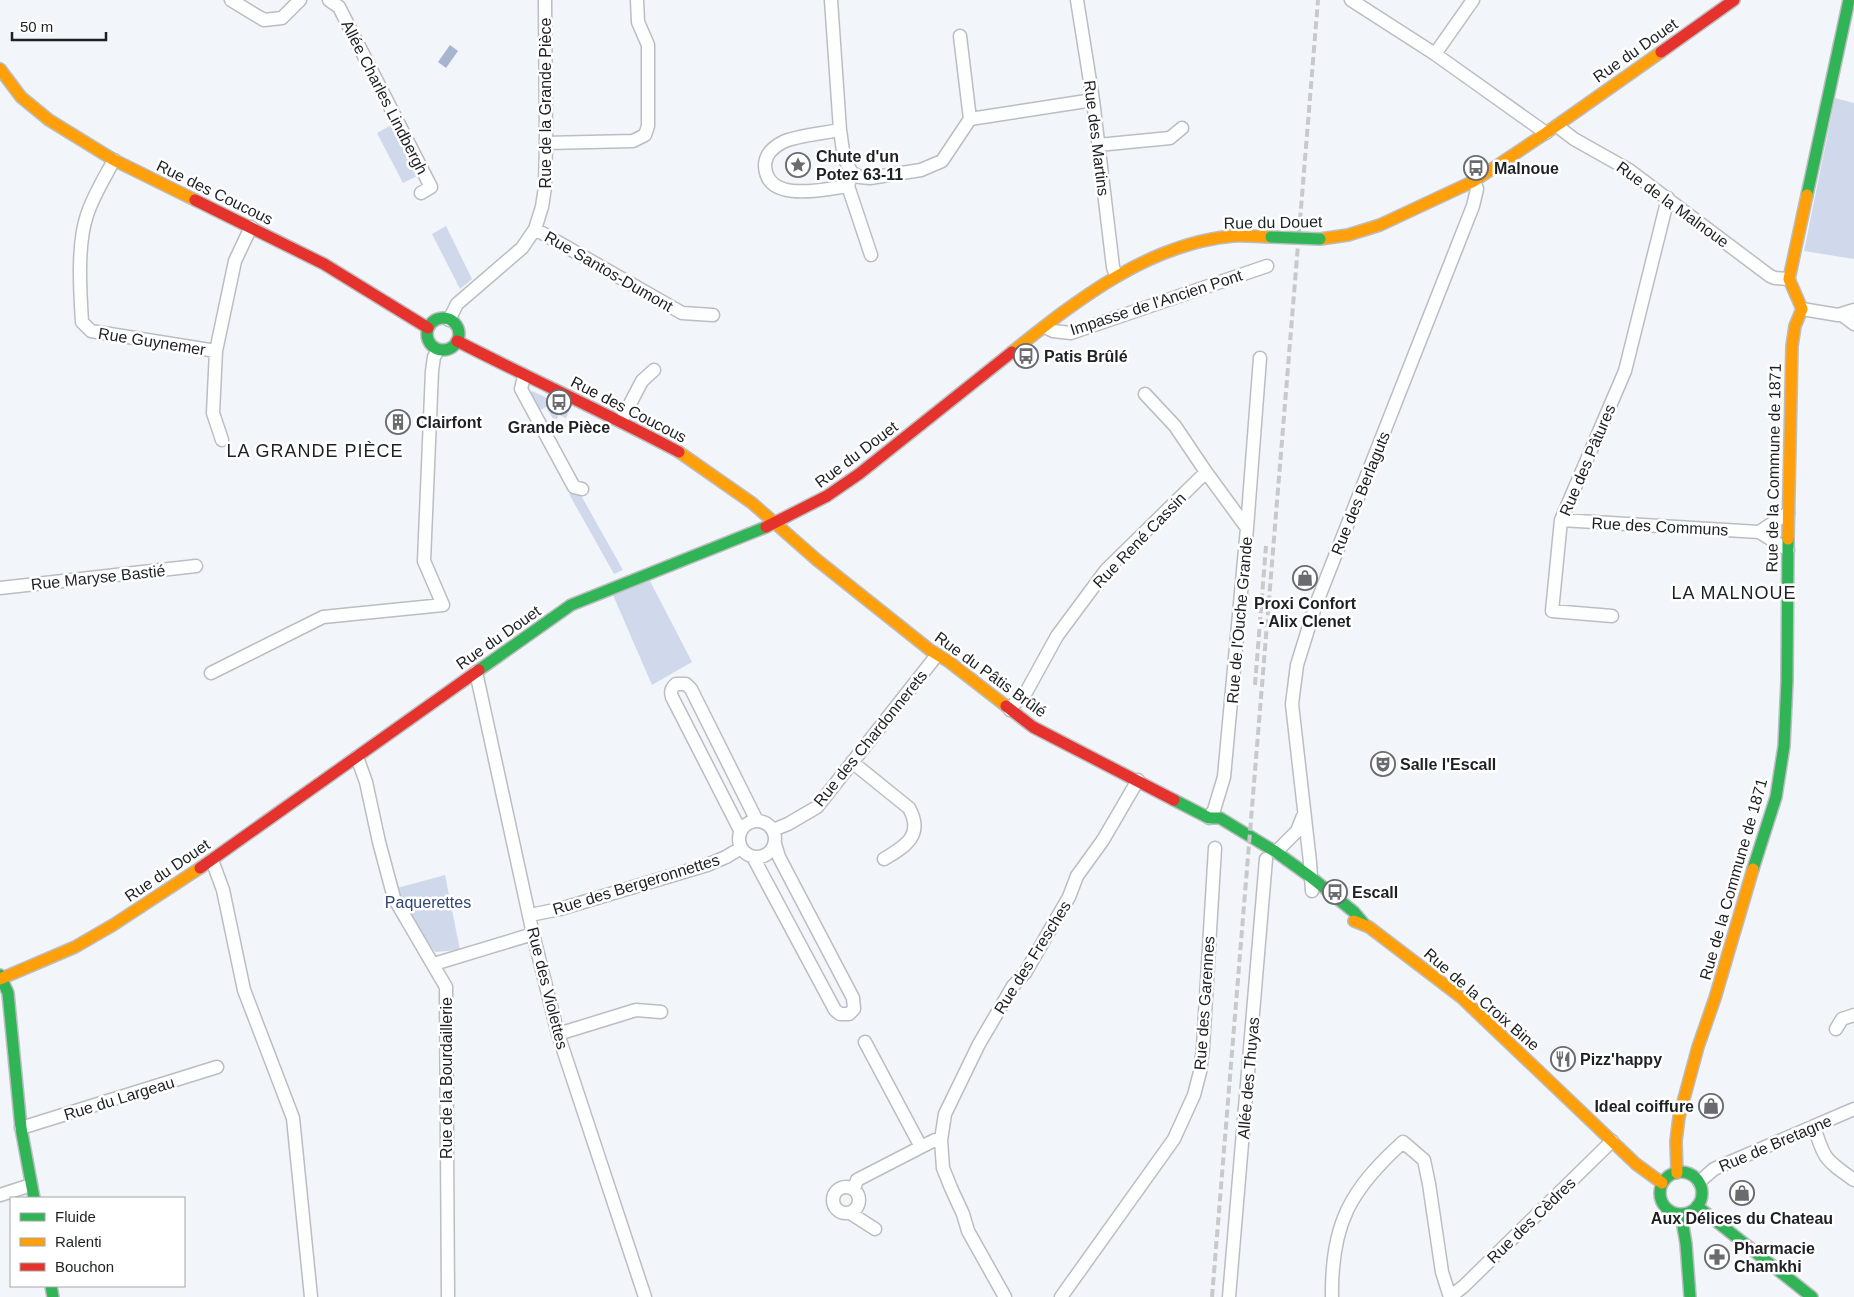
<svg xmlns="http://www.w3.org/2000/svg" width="1854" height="1297" font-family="Helvetica,sans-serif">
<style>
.green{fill:#d0d9eb}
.water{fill:#a8b5ce}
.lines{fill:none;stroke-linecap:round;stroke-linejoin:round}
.street-casing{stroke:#bbbdc1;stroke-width:15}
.fast-casing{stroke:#bbbdc1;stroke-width:14}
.slow-casing{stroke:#bbbdc1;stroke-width:14}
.jam-casing{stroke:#bbbdc1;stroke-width:14}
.street{stroke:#fdfefe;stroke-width:12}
.fast{stroke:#30b455;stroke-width:11}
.slow{stroke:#ff9f0a;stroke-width:11}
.jam{stroke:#e5322d;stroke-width:11}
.rail{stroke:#c8c9ca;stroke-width:4;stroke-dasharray:8 4;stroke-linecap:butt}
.fast-bridge-casing{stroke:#bbbdc1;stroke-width:14;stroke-linecap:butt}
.fast-bridge{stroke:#30b455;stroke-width:11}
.labels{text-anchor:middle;stroke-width:5;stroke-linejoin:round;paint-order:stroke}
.street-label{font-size:16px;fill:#1f2024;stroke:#fff}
.poi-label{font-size:16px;font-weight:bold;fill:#1f2024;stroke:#fff;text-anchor:start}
.park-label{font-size:16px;fill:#2f4573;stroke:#fff}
.neighbourhood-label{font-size:18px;letter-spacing:1px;fill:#1f2024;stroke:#fff}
</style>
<rect width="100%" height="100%" fill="#f2f5fa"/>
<path class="green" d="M1835 98 1854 103V259L1804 251Z
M393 124 419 175 403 183 377 133Z
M446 226 472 279 460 289 432 234Z
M532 391 570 409 566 418 559 415 555 422 546 407 538 411 530 394Z
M578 490 623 570 614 574 569 494Z
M650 581 692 662 652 685 613 595Z
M445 875 460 950 435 952 414 923 397 888Z"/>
<path class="water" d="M450 45 458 51 446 68 438 62Z"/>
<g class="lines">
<defs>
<path id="street" d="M231 0 264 20 282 18 300 0
M329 0 339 7 431 187 421 193
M831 0 840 130 844 158 852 173 848 186 871 255
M1077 0 1093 100 1113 267 1116 276
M1351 0 1435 54 1546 133
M960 36 970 119
M1435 54 1473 0
M1557 126 1574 139 1629 170 1770 276 1775 278 1789 279
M840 130C825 133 795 136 783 142 773 147 765 154 765 166 767 204 825 189 848 186
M546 143 633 141 645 135 648 126V45L638 22 637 0
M1098 145 1170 138 1182 128
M114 160C105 177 93 196 87 215 77 244 80 291 82 322L91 331 216 351
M852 173 860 177 870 178 921 170 942 161 970 119 1093 100
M535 229 682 313 713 315
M1802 309 1838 315 1854 310
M1842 315 1854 324
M449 320 457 304 522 248 535 229 542 207 545 187 546 143 545 0
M1045 327 1053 331 1071 333 1267 266
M524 376 521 389 574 487 582 489
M1145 394 1175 426 1206 472 1247 528 1224 777 1214 810 1209 818
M621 421 642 381 654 370
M222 440 213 413 216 351 235 261 251 227
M1561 520 1759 532 1788 550
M1247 528 1260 358
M1759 532 1788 513
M0 588 196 566
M1612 616 1552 611 1561 520 1625 371 1668 198
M476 672 533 934 558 1034 645 1297
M211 673 323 617 443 605 424 561 432 371 434 357 438 350
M1010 710 1014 704 1024 696 1057 636 1106 570 1206 472
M357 757 366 782 379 842 394 898 446 987 448 1297
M852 762 909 808C924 835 906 846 884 859
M739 839a18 18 0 1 1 36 0a18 18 0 1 1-36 0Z
M740 830 672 697C670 691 671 688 676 684H686L691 689 757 821
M773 830 788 824 817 807 937 655
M1276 852 1297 831 1303 816
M753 857 835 1010 840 1014H849L854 1009 853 998 779 857 775 844
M212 860 223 890 244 990 293 1118 311 1297
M1312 891 1310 862 1292 704 1297 665 1315 607 1473 206 1477 189 1474 181
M530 915 560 909 707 865 726 857 741 848
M434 964 533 934
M1836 1029 1842 1019 1854 1015
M558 1034 636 1010 661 1012
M865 1042 921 1147 935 1140H941
M1814 1126C1824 1160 1826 1160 1854 1180
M21 1128 217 1067
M1699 1182 1714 1169 1854 1109
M833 1200a13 13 0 1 1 26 0a13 13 0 1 1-26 0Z
M854 1189 857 1180 921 1147
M0 1195 31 1185
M850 1213 875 1229
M1005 1297 968 1231 963 1214 951 1188 943 1168 941 1140 945 1114 979 1044 1013 986 1025 973 1069 897 1077 876 1103 840 1138 780
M1061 1297 1174 1139 1194 1095 1200 1072 1203 1047 1215 848
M1229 1297 1266 859
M1332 1297C1331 1224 1350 1190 1403 1142L1424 1160 1429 1184 1442 1272 1450 1297 1464 1286 1612 1141"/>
<path id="fast" d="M1807 195 1849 0
M427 334a16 16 0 1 1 32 0a16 16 0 1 1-32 0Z
M479 670 571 605 766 527
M1174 800 1209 818H1220L1276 852 1312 878 1354 912 1365 925
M1753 869 1776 797 1784 746 1787 681 1788 539
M0 975 8 993 21 1128 34 1198
M1660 1193a21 21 0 1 1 42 0a21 21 0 1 1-42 0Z
M1697 1206 1812 1297
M1681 1214 1686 1244 1690 1297
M51 1286 53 1297"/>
<path id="slow" d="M0 69 21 97 49 120 114 160 195 200
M1320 239 1348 235 1380 225 1474 181 1546 133 1661 52
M1012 352C1076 301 1147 244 1233 236 1245 235 1258 237 1271 237
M679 452 752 503 817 560 930 650 948 661 1006 706
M1788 539 1792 346 1795 326 1802 309 1789 279 1807 195
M1354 921 1369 927 1462 998 1636 1164 1662 1183
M0 979 75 947 113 925 200 868
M1677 1173 1676 1141 1679 1117 1698 1047 1715 998 1753 869"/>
<path id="jam" d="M1661 52 1734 0
M195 200 324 264 428 328
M457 341C531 379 606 413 679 452
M766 527 827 496 859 474 1012 352
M1006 706 1033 727 1174 800
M200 868 479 670"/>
</defs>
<use href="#street" class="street-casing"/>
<use href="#fast" class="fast-casing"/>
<use href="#slow" class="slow-casing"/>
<use href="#jam" class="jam-casing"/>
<use href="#street" class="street"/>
<use href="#fast" class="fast"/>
<use href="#slow" class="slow"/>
<use href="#jam" class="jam"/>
<path class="rail" d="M1255 685 1266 546
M1212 1297 1318 0"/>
<defs>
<path id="fast-bridge" d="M1271 237 1320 239"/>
</defs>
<use href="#fast-bridge" class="fast-bridge-casing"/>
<use href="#fast-bridge" class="fast-bridge"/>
</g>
<defs>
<symbol id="sight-ring" viewBox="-11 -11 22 22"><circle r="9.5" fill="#fff" stroke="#696b6f" stroke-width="1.5"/><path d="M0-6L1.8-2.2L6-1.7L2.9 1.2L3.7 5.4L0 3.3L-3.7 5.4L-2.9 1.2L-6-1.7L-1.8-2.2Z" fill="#696b6f"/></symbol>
<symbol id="bus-ring" viewBox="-11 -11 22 22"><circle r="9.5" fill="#fff" stroke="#696b6f" stroke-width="1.5"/><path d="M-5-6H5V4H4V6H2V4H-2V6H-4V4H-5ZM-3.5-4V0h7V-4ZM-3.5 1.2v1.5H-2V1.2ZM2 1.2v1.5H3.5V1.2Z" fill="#696b6f"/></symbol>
<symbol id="building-ring" viewBox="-11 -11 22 22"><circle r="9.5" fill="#fff" stroke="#696b6f" stroke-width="1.5"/><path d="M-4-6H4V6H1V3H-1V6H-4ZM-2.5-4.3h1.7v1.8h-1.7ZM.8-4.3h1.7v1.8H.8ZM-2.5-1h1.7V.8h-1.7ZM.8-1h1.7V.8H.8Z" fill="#696b6f"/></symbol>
<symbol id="shop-ring" viewBox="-11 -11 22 22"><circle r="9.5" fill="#fff" stroke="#696b6f" stroke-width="1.5"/><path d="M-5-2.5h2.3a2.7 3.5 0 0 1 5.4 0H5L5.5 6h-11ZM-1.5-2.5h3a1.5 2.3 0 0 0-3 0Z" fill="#696b6f"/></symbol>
<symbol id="theatre-ring" viewBox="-11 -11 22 22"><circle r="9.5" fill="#fff" stroke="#696b6f" stroke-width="1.5"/><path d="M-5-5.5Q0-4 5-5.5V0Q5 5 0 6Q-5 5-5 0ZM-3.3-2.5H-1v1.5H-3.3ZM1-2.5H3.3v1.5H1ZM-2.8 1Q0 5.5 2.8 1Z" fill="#696b6f"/></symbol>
<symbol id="restaurant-ring" viewBox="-11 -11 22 22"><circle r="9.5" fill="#fff" stroke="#696b6f" stroke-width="1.5"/><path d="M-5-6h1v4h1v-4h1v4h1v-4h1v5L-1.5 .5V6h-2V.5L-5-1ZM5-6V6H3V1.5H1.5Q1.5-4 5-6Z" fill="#696b6f"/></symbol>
<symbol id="pharmacy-ring" viewBox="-11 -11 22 22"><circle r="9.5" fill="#fff" stroke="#696b6f" stroke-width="1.5"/><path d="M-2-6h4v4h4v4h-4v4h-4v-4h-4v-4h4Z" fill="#696b6f"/></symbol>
</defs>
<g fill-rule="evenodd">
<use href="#sight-ring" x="784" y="151" width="28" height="28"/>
<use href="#bus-ring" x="1462" y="154" width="28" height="28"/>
<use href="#bus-ring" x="1012" y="342" width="28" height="28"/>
<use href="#bus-ring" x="545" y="388" width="28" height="28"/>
<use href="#building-ring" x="384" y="408" width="28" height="28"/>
<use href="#shop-ring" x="1291" y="564" width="28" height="28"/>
<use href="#theatre-ring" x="1369" y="750" width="28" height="28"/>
<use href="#bus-ring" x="1321" y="878" width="28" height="28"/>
<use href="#restaurant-ring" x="1549" y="1045" width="28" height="28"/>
<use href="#shop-ring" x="1697" y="1092" width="28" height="28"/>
<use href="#shop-ring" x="1728" y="1179" width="28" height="28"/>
<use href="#pharmacy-ring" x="1703" y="1243" width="28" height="28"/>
</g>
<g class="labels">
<g class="street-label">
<text transform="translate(1635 50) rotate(-35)" y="6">Rue du Douet</text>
<text transform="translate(385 97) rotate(63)" y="6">Allée Charles Lindbergh</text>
<text transform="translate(545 103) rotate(-90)" y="6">Rue de la Grande Pièce</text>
<text transform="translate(1097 138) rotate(83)" y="6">Rue des Martins</text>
<text transform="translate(215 192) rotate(26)" y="6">Rue des Coucous</text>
<text transform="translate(1673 204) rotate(36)" y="6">Rue de la Malnoue</text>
<text transform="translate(1273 222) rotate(-1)" y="6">Rue du Douet</text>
<text transform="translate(609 271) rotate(30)" y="6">Rue Santos-Dumont</text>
<text transform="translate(1156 302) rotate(-18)" y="6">Impasse de l'Ancien Pont</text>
<text transform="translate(152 341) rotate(9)" y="6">Rue Guynemer</text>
<text transform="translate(629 409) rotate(27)" y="6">Rue des Coucous</text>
<text transform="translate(856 454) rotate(-37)" y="6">Rue du Douet</text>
<text transform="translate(1587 460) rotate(-67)" y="6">Rue des Pâtures</text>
<text transform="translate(1773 468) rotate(-89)" y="6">Rue de la Commune de 1871</text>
<text transform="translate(1360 493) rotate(-68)" y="6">Rue des Berlaguts</text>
<text transform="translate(1660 526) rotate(3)" y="6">Rue des Communs</text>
<text transform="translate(1139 540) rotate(-46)" y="6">Rue René Cassin</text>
<text transform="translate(98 577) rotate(-6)" y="6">Rue Maryse Bastié</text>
<text transform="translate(1239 620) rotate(-85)" y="6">Rue de l'Ouche Grande</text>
<text transform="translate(498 637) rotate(-35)" y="6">Rue du Douet</text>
<text transform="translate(991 674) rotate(36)" y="6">Rue du Pâtis Brûlé</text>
<text transform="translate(870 738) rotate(-51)" y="6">Rue des Chardonnerets</text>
<text transform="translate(167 870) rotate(-34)" y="6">Rue du Douet</text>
<text transform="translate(1733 879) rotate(-74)" y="6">Rue de la Commune de 1871</text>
<text transform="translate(636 884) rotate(-17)" y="6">Rue des Bergeronnettes</text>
<text transform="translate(1032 957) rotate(-58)" y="6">Rue des Fresches</text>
<text transform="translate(548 988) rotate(76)" y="6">Rue des Violettes</text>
<text transform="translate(1482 999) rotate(41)" y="6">Rue de la Croix Bine</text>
<text transform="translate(1204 1003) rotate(-86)" y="6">Rue des Garennes</text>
<text transform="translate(446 1078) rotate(-90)" y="6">Rue de la Bourdaillerie</text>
<text transform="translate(1248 1078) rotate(-85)" y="6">Allée des Thuyas</text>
<text transform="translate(119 1098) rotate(-17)" y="6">Rue du Largeau</text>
<text transform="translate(1775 1143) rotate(-23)" y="6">Rue de Bretagne</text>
<text transform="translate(1531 1220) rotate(-44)" y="6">Rue des Cèdres</text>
</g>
<g class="poi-label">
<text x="816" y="162">Chute d'un<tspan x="816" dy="18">Potez 63-11</tspan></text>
<text x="1494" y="174">Malnoue</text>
<text x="1044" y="362">Patis Brûlé</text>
<text x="416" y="428">Clairfont</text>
<text x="559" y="433" text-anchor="middle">Grande Pièce</text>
<text x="1305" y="609" text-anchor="middle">Proxi Confort<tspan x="1305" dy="18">- Alix Clenet</tspan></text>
<text x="1400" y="770">Salle l'Escall</text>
<text x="1352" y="898">Escall</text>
<text x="1580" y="1065">Pizz'happy</text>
<text x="1694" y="1112" text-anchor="end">Ideal coiffure</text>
<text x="1742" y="1224" text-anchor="middle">Aux Délices du Chateau</text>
<text x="1734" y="1254">Pharmacie<tspan x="1734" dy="18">Chamkhi</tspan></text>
</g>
<g class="park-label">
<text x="428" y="908">Paquerettes</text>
</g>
<g class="neighbourhood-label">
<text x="315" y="457">LA GRANDE PIÈCE</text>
<text x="1734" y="599">LA MALNOUE</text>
</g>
</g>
<rect x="10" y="1197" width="175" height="90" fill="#ffffff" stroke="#a5a6a7"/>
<rect x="20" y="1213" width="25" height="8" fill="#30b455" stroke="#a5a6a7"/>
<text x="55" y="1222" font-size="15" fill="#1f2024">Fluide</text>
<rect x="20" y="1238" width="25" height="8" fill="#ff9f0a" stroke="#a5a6a7"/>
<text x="55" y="1247" font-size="15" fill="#1f2024">Ralenti</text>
<rect x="20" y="1263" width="25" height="8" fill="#e5322d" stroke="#a5a6a7"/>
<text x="55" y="1272" font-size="15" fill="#1f2024">Bouchon</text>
<path d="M12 32v8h94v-8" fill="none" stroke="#1f2024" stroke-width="2.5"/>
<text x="20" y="32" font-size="15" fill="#1f2024" stroke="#ffffff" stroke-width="4" paint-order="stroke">50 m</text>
</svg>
